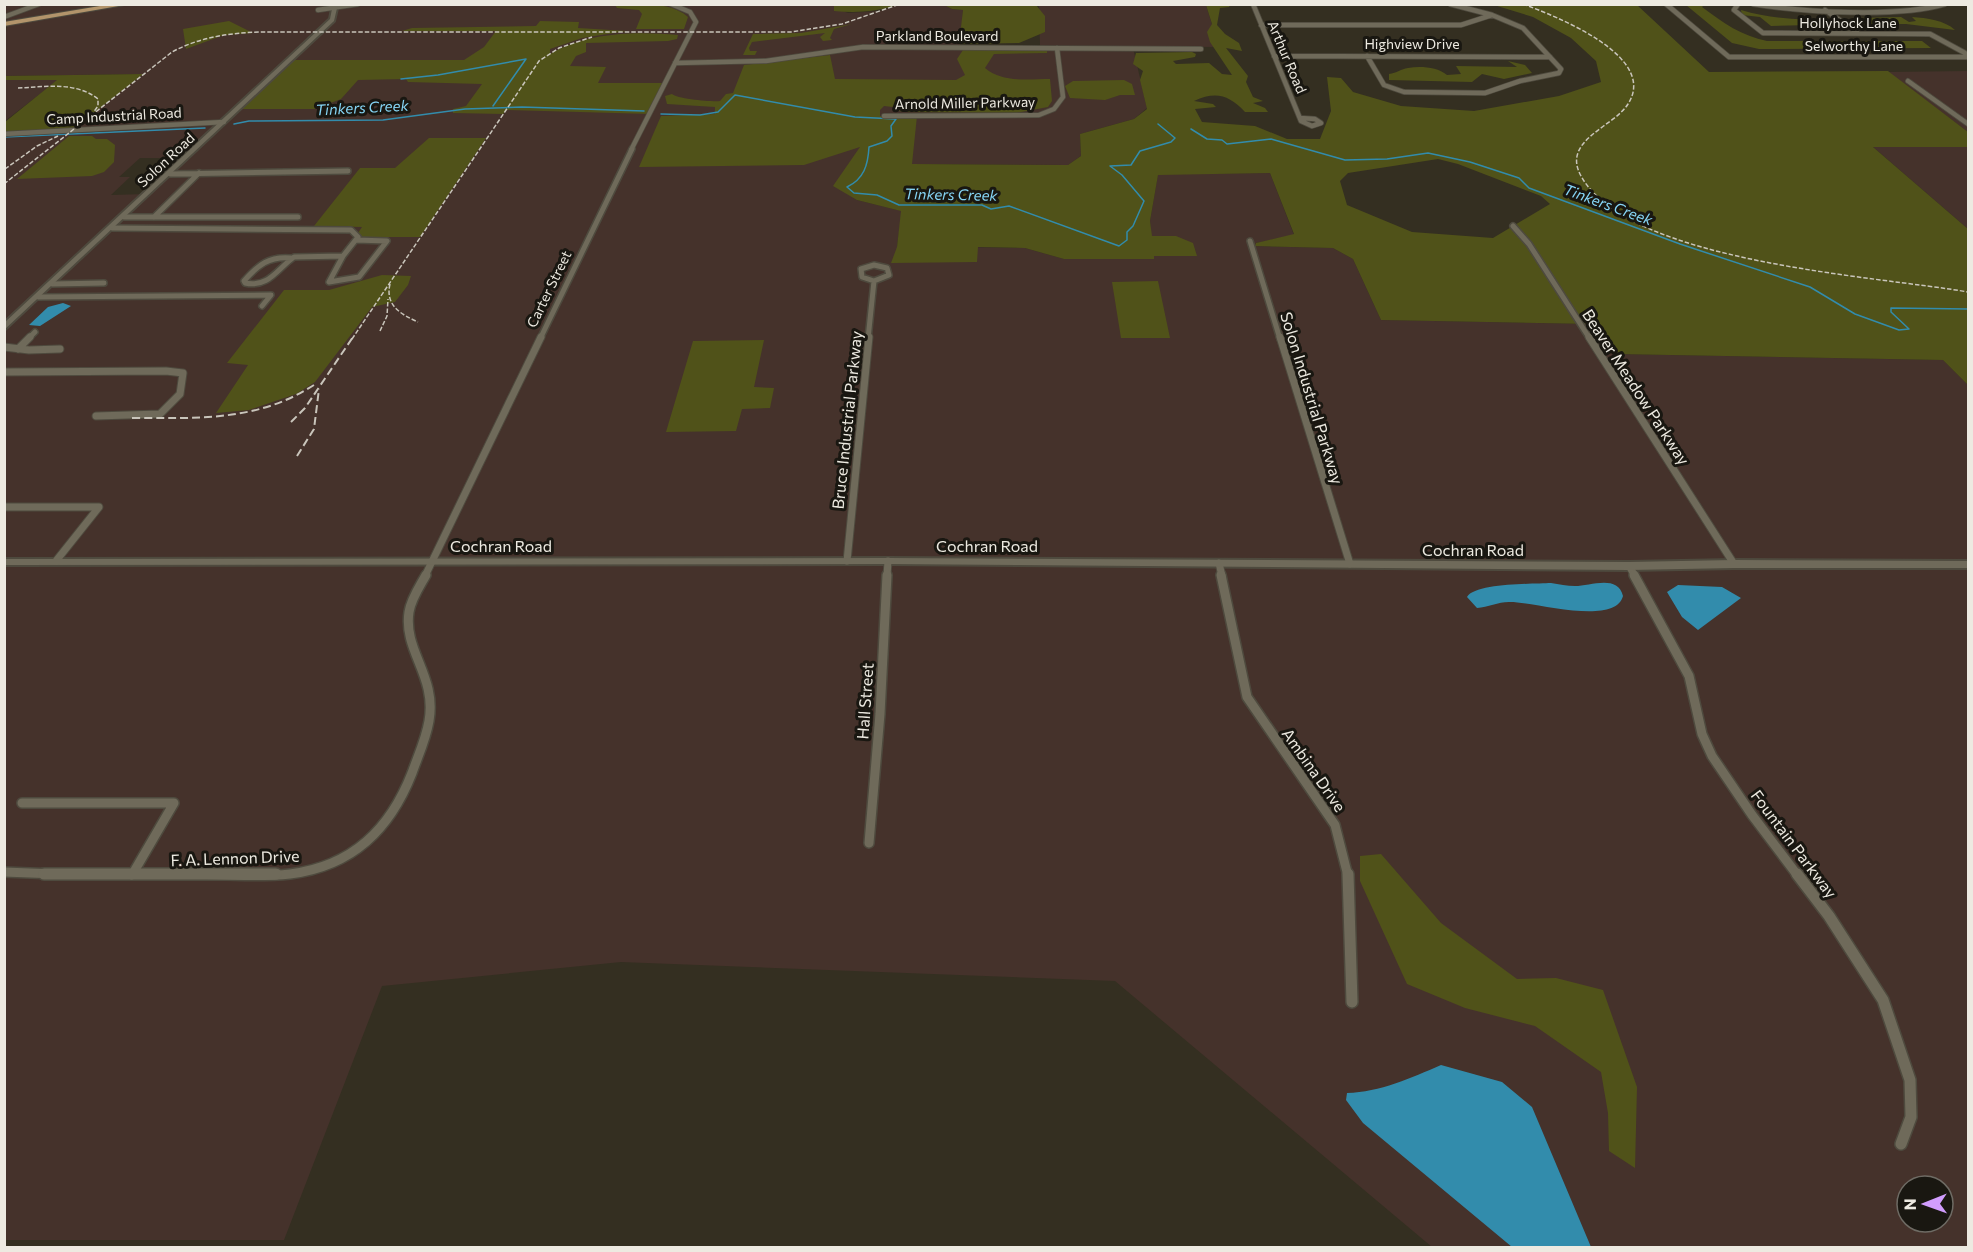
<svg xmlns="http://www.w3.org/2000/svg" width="1973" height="1252" font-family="Commissioner,sans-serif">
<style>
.industrial{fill:#45322b;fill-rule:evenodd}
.green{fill:#505219;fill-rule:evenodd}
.water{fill:#328cac}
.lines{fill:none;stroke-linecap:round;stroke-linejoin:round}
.stream{stroke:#328cac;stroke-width:1.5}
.minor-far4-casing{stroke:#4e4a3e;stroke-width:6}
.minor-far3-casing{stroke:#4e4a3e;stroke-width:8}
.minor-far2-casing{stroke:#4e4a3e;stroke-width:9}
.minor-far1-casing{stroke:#4e4a3e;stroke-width:12}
.minor-casing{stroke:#4e4a3e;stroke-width:14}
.tertiary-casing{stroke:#4e4a3e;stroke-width:4}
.primary-casing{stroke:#4e4a3e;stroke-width:2}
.minor-far4{stroke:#6f6a5a;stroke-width:4.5}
.minor-far3{stroke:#6f6a5a;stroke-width:5}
.minor-far2{stroke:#6f6a5a;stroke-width:7}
.minor-far1{stroke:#6f6a5a;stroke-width:9}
.minor{stroke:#6f6a5a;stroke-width:11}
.tertiary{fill:#6f6a5a;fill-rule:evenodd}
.primary{fill:#b2946b;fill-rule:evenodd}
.rail-far1{stroke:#c9c5bb;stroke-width:1.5;stroke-dasharray:4.5 2;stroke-linecap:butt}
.rail{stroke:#c9c5bb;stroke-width:2;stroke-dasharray:8 4;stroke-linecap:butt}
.labels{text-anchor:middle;stroke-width:6;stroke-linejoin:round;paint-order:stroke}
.far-street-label{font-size:14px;fill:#edeae1;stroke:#191711}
.far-water-label{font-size:15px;font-style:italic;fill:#86d5f5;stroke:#191711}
.street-label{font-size:16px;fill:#edeae1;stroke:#191711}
</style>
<rect width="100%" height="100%" fill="#342f21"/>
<path class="industrial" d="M834 4V8L848 13 880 11 897 5H944L952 9 963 10 960 47 1133 48 1147 108 1134 119 1080 134 1081 156 1068 165 911 164 857 200 902 211 897 246 1025 248 1064 259H1153L1150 221 1158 174 1270 173 1294 235 1256 243 1255 246 1333 248 1353 259 1381 320 1593 324 1615 354 1943 360 1968 385V1247H1432L1115 981 621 962 382 986 284 1240H5V134L143 74 5 76V41L7 24H5V5ZM140 158H185L148 194 111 195 130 177H119ZM1907 1186H1943V1222H1907Z
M1039 5H1206L1219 47 1040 46Z
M1968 71V132L1888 72Z
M5 80H58L5 121Z
M1872 146 1968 147V229Z"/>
<path class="green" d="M615 5C638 4 670 1 688 17L684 29H636L642 14 639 10 617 8Z
M834 5V4L897 5C876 12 856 13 834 11Z
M944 5H1036L1045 16V32L1019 43 959 44 963 10 952 9Z
M1206 5H1230L1229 7 1220 8 1217 25 1225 34 1239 43 1242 51 1226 48 1248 76 1246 82 1253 97 1263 101 1253 103 1265 108 1268 112H1245C1229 95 1216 91 1194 101L1213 104 1216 107 1195 109 1202 122 1255 126 1287 139H1320L1331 111 1327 77 1341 78 1353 92 1401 106 1474 111 1559 96 1601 82 1596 61 1571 38 1533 17 1494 5H1637L1709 72 1888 71 1968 132V147H1873L1968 229V385L1943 360 1615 354 1592 324 1381 320 1353 259 1333 248 1255 246 1256 243 1294 234 1270 173 1158 175 1150 221 1152 236H1176L1193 243 1197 256H1154V259H1064L1025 248 978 247 977 262 891 263 897 247 901 211 857 200 833 186 860 147 804 165 639 167 661 116 715 114V107L667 104 665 96 672 94C677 99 713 102 720 101L726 94 733 93 744 65 830 55 835 79 956 80 965 75 957 59 963 50H1038L1047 51V53L994 54 985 68C1002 83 1029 79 1050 79L1052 101 1048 107 1016 113 902 112 893 107 884 106 880 110V116H917L912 164 1068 165 1081 156 1080 134 1134 119 1147 109 1140 80 1143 71 1133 64 1136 53 1192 52 1196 54 1195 57 1173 61 1176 64 1209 63 1222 74 1232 75 1210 42 1207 32 1212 24ZM1438 159 1458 164 1541 196 1550 204 1493 238 1412 232 1347 205 1340 181 1348 173Z
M1686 5H1704L1702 7C1723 23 1742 36 1767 41H1922L1931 48 1759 49 1732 43Z
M1741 10C1771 19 1800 20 1832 20L1836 22H1821L1826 30H1821L1812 25 1771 26 1760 17 1742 15Z
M1901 17 1909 22 1916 21 1912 17C1927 18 1944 20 1955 30L1906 24H1876L1880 27H1869L1859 18Z
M229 21 253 33 224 35 186 49 183 29Z
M540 21 579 22 578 28 627 31 582 38 550 49V54C587 32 636 31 678 35L677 39 668 41 586 43V52L576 56 570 66 606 67 598 83H665L650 114 506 110 503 114 453 113V109L466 106 482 84 408 82 406 79 358 80 341 99 315 109H238L290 60H464L484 47 496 31H402L412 28 536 26Z
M852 24 834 29 830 38 832 40 823 41 820 37 825 33 752 42 749 48 750 51H757L755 55H743L753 34 801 33Z
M1508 61 1525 65 1532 73 1504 79 1482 74 1472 82 1389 80V74C1397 73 1401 69 1408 68 1421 66 1437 67 1447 75L1461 74 1456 66 1517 67Z
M143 74 72 130 5 134V122L57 80H5L4 76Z
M1124 80 1132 84 1135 95H1120L1105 100 1070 98 1065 86 1073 81Z
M69 136H92L96 139H107L115 145 114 162 104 172 92 176 17 179Z
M429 138H486L420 237H362L358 233 362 227 314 226 360 168H395Z
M382 275 411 276 408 285 395 302 372 307 315 382 296 394 249 410 216 413 248 365 227 363 284 290H329Z
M1158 281 1170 338H1121L1112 282Z
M764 340 754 387 774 388 770 408 742 409 736 431 666 432 693 341Z
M1381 854 1441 923 1517 979 1556 978 1603 990 1637 1087 1635 1168 1609 1151 1608 1113 1601 1072 1535 1026 1465 1008 1407 984 1360 881V856Z"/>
<path class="water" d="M63 303 71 306 40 326 29 325 48 307Z
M1551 583C1559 584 1567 586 1575 586 1590 586 1618 574 1623 596 1615 627 1532 601 1509 602 1498 602 1488 607 1477 608L1467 597C1475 583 1533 584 1551 583Z
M1678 585 1722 587 1741 598 1698 630 1682 617 1667 592Z
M1441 1065 1502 1082 1532 1107 1591 1247H1512L1363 1123 1346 1100 1347 1093C1380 1092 1411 1078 1441 1065Z"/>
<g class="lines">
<path class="stream" d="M401 79 438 75 526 59 493 106
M661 114 700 115 718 112 735 95 855 117 896 119 891 126 892 136 887 141 869 147C868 165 864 179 847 187L854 193 877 195 899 205H982L991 209 1009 206 1119 246 1127 240V232L1133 226 1144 201 1122 175 1110 166 1131 165 1140 151 1171 142 1175 138 1158 124
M234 124 249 121 383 120 465 109 522 107 644 111
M1191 129 1207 139 1222 140 1227 144 1271 139 1345 160 1387 159 1428 153 1470 162 1519 178 1529 188 1680 244 1810 287 1855 314 1899 330 1909 329 1891 312V308L1968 309
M4 137 205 128"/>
<defs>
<path id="minor-far4" d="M1253 4 1301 121 1312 126 1321 123 1315 119 1300 118
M1666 4 1729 57H1967
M1738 4 1734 10 1763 33 1930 34 1965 53 1967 57
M1753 4C1803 12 1897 18 1945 4
M318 10 358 4
M1825 10 1857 32
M4 17 39 4
M1261 25H1461L1492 15
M1274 56 1550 57
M1367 56 1384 85 1404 92 1485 93 1520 81 1559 73 1561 69 1523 28 1492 15 1450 4
M675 63 766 61 863 47 1201 49
M1908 81 1968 124
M884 116 1039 115 1054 109 1063 97 1057 48
M4 134 224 122
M631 150 696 22 690 12 671 4"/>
<path id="minor-far3" d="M170 174 348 171
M124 217H298
M154 217 199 173
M1513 226 1529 244 1590 339
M112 228 351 230 358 237 343 256 294 257C277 269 269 288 245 283L244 281C258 265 269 256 291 258
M1250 241 1280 339
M343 256 329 282 359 277 387 241 356 240
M874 265 887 268 889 275 874 281 862 277 861 269Z
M52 284 104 283
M38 297 271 295 262 306
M28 339 35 332
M540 339 632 149
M868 339 874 281"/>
<path id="minor-far2" d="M1280 337 1350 564
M1589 337 1734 564
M4 347 29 350 60 349
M18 349 30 337
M4 372 166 371 183 373 180 394 160 414 96 416
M4 507H99L56 561
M847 561 869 337
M1219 563 1222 576
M1629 566 1635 576
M425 576 541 337
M887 576 888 561"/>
<path id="minor-far1" d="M1221 575 1247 697 1335 825 1348 876
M1634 575 1689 676 1702 734 1712 756 1752 815 1798 876
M22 803H174L132 875
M869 843 880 714 887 575
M4 872C63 875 122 875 181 874 216 874 255 878 290 874 353 866 390 829 412 773 418 756 426 739 429 721 437 676 403 651 409 612 411 599 420 586 426 575"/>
<path id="minor" d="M44 874H276
M1348 874 1352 1002
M1797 874 1829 916 1883 1000 1910 1080 1911 1117 1901 1144"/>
<path id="tertiary" d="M333 4H338L334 21 4 330V323L330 19Z
M888 558 1629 562 1734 560 1968 561V568H1734L1629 570 888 564 4 565V559Z"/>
<path id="primary" d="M112 4H130L4 26V22Z"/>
</defs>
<use href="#minor-far4" class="minor-far4-casing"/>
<use href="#minor-far3" class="minor-far3-casing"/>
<use href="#minor-far2" class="minor-far2-casing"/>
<use href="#minor-far1" class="minor-far1-casing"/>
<use href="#minor" class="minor-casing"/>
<use href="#tertiary" class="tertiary-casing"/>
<use href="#primary" class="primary-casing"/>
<use href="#minor-far4" class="minor-far4"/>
<use href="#minor-far3" class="minor-far3"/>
<use href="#minor-far2" class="minor-far2"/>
<use href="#minor-far1" class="minor-far1"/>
<use href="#minor" class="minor"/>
<use href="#tertiary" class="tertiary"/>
<use href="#primary" class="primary"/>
<path class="rail-far1" d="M1523 4C1555 16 1659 56 1628 104 1614 127 1561 140 1581 176 1629 263 1877 276 1968 292
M18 88C45 87 75 81 98 99V106L93 113
M5 169 37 146 58 136
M4 184 172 52C200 37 229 33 261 32H791L842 24 900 4
M390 284C385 305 400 314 418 322
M380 331 387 316 388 299
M352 339 539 61 559 48 592 37"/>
<path class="rail" d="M132 418C199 418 259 422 317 383
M291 422 305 408 353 337
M297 456 314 429 319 389"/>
</g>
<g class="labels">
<g class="far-street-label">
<text x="1848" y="28">Hollyhock Lane</text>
<text x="937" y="41">Parkland Boulevard</text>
<text x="1412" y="49">Highview Drive</text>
<text x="1854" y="51">Selworthy Lane</text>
<text transform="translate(1287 57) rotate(67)" y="5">Arthur Road</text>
<text transform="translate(965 103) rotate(-1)" y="5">Arnold Miller Parkway</text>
<text transform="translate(114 116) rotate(-3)" y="5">Camp Industrial Road</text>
<text transform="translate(166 160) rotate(-43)" y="5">Solon Road</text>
<text transform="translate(549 289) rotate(-64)" y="5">Carter Street</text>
</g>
<g class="far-water-label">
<text transform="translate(362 108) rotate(-3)" y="5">Tinkers Creek</text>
<text transform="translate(951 195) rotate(1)" y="5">Tinkers Creek</text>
<text transform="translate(1608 205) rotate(20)" y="5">Tinkers Creek</text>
</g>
<g class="street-label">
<text transform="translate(1636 387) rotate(57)" y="6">Beaver Meadow Parkway</text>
<text transform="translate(1312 398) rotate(73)" y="6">Solon Industrial Parkway</text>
<text transform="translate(847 420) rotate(-84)" y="6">Bruce Industrial Parkway</text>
<text x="501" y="552">Cochran Road</text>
<text x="987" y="552">Cochran Road</text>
<text x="1473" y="556">Cochran Road</text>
<text transform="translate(865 701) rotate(-86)" y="6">Hall Street</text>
<text transform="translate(1314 770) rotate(55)" y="6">Ambina Drive</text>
<text transform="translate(1794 844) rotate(53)" y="6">Fountain Parkway</text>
<text transform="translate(235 858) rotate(-2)" y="6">F. A. Lennon Drive</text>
</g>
</g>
<rect width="1973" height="1252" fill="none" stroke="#edeae1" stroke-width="12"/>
<g transform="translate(1925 1204) rotate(269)"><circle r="28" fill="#191711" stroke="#6e6b64" stroke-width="1.5"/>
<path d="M0-4.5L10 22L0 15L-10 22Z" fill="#d19dfe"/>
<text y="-9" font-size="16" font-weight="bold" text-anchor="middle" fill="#edeae1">N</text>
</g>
</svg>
